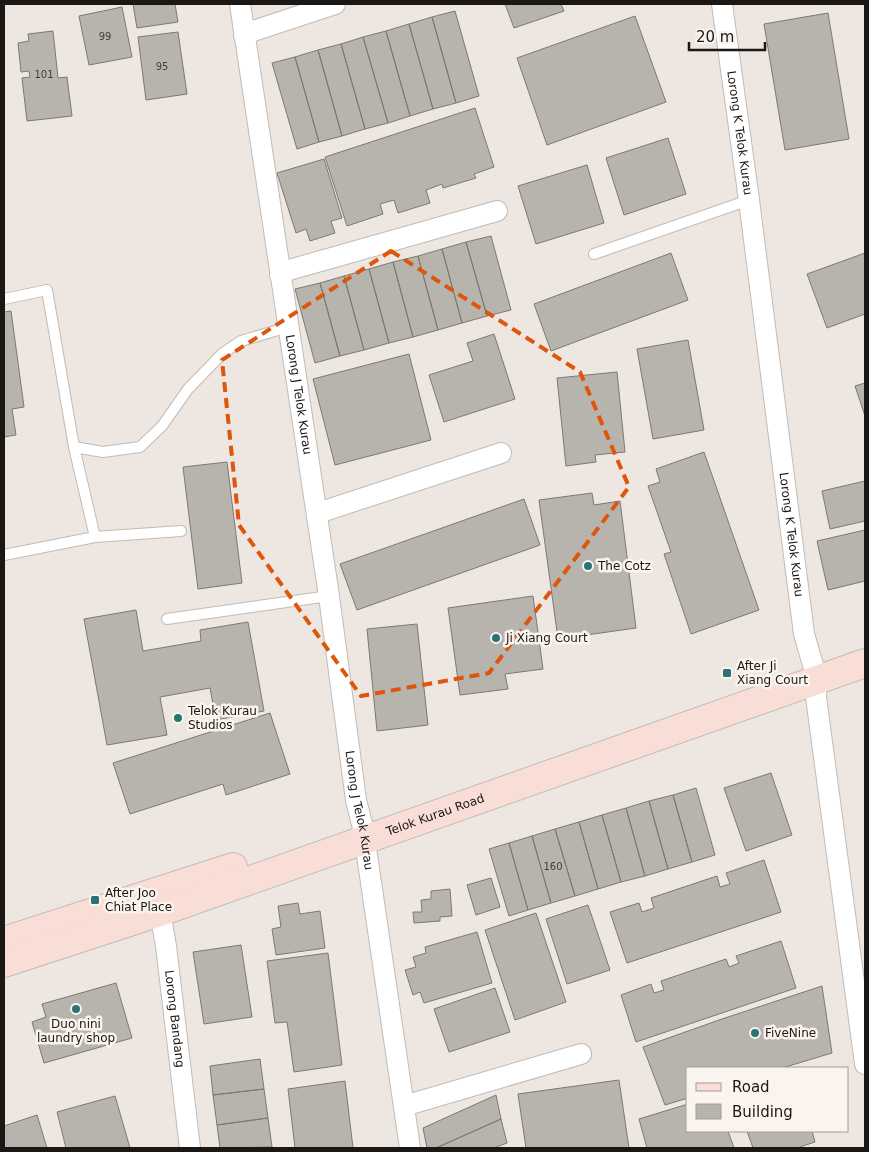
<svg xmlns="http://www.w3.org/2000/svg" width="869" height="1152" font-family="'DejaVu Sans',sans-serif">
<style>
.building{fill:#b7b4ad;stroke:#7c7972}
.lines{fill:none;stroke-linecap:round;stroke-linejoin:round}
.lane-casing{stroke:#c1bbb6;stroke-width:12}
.street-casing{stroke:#c1bbb6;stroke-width:22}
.secondary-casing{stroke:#c1bbb6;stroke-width:30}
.lane{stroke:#fff;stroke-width:10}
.street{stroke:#fff;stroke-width:20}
.secondary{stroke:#f9ddd7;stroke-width:28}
.marked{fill:none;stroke:#de560c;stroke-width:4;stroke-dasharray:10 6;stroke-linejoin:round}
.poi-dot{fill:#2a7473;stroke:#fbf4ee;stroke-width:2}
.labels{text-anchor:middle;stroke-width:5;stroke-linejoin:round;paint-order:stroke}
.number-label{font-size:10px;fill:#413e3b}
.street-label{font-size:12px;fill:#1a1715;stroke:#fbf4ee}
.poi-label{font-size:12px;fill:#1a1715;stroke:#fbf4ee;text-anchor:start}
</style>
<rect width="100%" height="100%" fill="#ede6e1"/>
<path class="building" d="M133 4H175L178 22 137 28Z
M505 4H561L564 11 514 28Z
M122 7 132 57 89 65 79 16Z
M455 11 479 96 456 103 432 17Z
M828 13 849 139 785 150 764 24Z
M635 16 666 102 547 145 517 58Z
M432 17 456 103 433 109 409 24Z
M409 24 433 109 410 116 386 31Z
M53 31 58 78 67 77 72 116 27 121 22 78 30 77 29 71 21 72 18 43 29 41 28 34Z
M386 31 410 116 388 123 363 37Z
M178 32 187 94 146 100 138 37Z
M363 37 388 123 365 129 341 44Z
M341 44 365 129 342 136 318 50Z
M318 50 342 136 319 142 295 57Z
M295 57 319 142 297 149 272 63Z
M475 108 494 167 474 174 476 178 443 188 442 184 426 190 430 203 398 213 394 200 380 204 383 214 347 226 325 157Z
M668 138 686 194 624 215 606 158Z
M324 159 342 218 331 221 335 233 310 241 306 229 296 233 277 173Z
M587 165 604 223 536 244 518 186Z
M491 236 511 310 487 316 466 242Z
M466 242 487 316 462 323 442 249Z
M442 249 462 323 438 330 418 256Z
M671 253 688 300 551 351 534 304Z
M865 253V314L827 328 807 274Z
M418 256 438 330 413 337 393 262Z
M393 262 413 337 389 343 369 269Z
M369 269 389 343 364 350 344 276Z
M344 276 364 350 340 356 320 283Z
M320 283 340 356 315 363 295 289Z
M11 311 24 407 12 409 16 435 4 437V312Z
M494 334 515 399 444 422 429 375 473 361 467 343Z
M688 340 704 430 653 439 637 349Z
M409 354 431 440 335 465 313 379Z
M617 372 625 452 595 455 596 462 566 466 557 378Z
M865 383V416L855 386Z
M704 452 759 610 691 634 664 554 671 552 648 486 660 482 656 469Z
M227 462 242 583 198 589 183 467Z
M865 481V521L830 529 822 491Z
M592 493 594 505 620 501 636 628 558 639 539 500Z
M524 499 540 545 357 610 340 564Z
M865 530V581L828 590 817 541Z
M533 596 543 669 505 674 508 689 460 695 448 608Z
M136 610 143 651 201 641 200 630 248 622 264 711 216 720 210 688 160 697 167 735 107 745 84 619Z
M417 624 428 725 377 731 367 629Z
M270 713 290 774 226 795 223 784 130 814 113 763Z
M771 773 792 835 746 851 724 788Z
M696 788 715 855 692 862 673 795Z
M673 795 692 862 668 869 649 801Z
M649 801 668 869 645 876 626 808Z
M626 808 645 876 621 882 602 815Z
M602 815 621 882 598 889 579 822Z
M579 822 598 889 575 896 555 829Z
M555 829 575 896 551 903 532 836Z
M532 836 551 903 528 910 509 843Z
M509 843 528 910 509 916 489 849Z
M764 860 781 912 627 963 610 912 639 903 642 912 654 908 651 898 717 876 720 887 730 884 726 873Z
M491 878 500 907 476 915 467 885Z
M450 889 452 916 440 917V921L414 923 413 912H422L421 900 431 899V891Z
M298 903 300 914 320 911 325 948 276 955 272 929 281 927 278 906Z
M588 905 610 970 567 984 546 919Z
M536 913 566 1002 515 1020 485 930Z
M477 932 492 983 424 1003 420 992 413 995 405 970 416 967 413 957 426 953 425 947Z
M781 941 796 988 636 1042 621 995 651 984 654 993 664 990 661 981 726 959 729 967 739 963 736 956Z
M241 945 252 1017 204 1024 193 952Z
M328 953 342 1065 294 1072 287 1022 275 1023 267 961Z
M116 983 132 1038 44 1063 32 1022 46 1017 42 1004Z
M822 986 832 1053 782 1068H688V1098L665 1105 643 1047 719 1020Z
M495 988 510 1032 449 1052 434 1009Z
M260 1059 264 1089 213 1095 210 1066Z
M619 1080 629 1148H526L518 1094Z
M345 1081 353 1148H295L288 1089Z
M264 1089 268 1118 217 1125 213 1095Z
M496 1095 501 1119 436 1148H427L423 1128Z
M115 1096 130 1148H66L57 1112Z
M688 1104V1131H728L734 1148H647L639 1119Z
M37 1115 47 1148H4V1126Z
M268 1118 272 1147 220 1148 217 1125Z
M501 1119 507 1143 494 1148H436Z
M747 1131H812L815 1142 797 1148H753Z"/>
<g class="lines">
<defs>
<path id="lane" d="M594 254 749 200
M4 299 47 290 74 447 103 452 140 447 162 426 188 389 223 353 241 341 288 327
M74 447 95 537
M4 555 95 537 181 531
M167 619 329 596"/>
<g id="street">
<path id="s1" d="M240 4 329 596 356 800 363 828 410 1148"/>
<path id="s2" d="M722 4 749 200 804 634 817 679 816 697 865 1064"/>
<path d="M244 36 253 31 335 4"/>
<path d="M280 275 289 270 497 211"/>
<path d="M317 516 324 511 501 453"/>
<path id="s3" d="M158 900 166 946 190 1148"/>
<path d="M404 1106 581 1054"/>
</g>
<g id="secondary">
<path d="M4 941 233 867"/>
<path id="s4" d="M4 963 160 912 865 663"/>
</g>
</defs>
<use href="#lane" class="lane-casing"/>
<use href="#street" class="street-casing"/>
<use href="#secondary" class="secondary-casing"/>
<use href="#lane" class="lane"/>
<use href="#street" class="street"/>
<use href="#secondary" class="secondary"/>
</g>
<path class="marked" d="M391 251 580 372 629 487 489 673 361 696 239 525 222 360Z"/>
<g class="poi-dot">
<circle cx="588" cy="566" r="5"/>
<circle cx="496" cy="638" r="5"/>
<rect x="722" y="668" width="10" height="10" rx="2.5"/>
<circle cx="178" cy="718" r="5"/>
<rect x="90" y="895" width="10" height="10" rx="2.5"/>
<circle cx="76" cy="1009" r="5"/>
<circle cx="755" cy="1033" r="5"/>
</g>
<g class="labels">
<g class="number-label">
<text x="105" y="40">99</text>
<text x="162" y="70">95</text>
<text x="44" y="78">101</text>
<text x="553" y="870">160</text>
</g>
<g class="street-label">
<text dy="4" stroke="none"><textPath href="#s2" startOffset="130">Lorong K Telok Kurau</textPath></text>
<text dy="4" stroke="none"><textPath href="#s1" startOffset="395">Lorong J Telok Kurau</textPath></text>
<text dy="4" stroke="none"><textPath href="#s2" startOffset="535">Lorong K Telok Kurau</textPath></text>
<text dy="4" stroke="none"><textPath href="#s1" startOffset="815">Lorong J Telok Kurau</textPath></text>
<text dy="4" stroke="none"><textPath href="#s4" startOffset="456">Telok Kurau Road</textPath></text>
<text dy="4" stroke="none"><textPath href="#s3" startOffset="120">Lorong Bandang</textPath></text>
</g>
<g class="poi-label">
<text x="598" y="570">The Cotz</text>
<text x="506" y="642">Ji Xiang Court</text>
<text x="737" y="670">After Ji<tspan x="737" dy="14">Xiang Court</tspan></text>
<text x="188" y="715">Telok Kurau<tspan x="188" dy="14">Studios</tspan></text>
<text x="105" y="897">After Joo<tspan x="105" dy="14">Chiat Place</tspan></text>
<text x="76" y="1028" text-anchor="middle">Duo nini<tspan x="76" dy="14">laundry shop</tspan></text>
<text x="765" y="1037">FiveNine</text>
</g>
</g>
<rect width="869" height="1152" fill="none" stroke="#1a1715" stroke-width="10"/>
<rect x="686" y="1067" width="162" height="65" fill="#fbf4ee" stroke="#a19c97"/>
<rect x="696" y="1083" width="25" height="8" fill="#f9ddd7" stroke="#a19c97"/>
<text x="732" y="1092" font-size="15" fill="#1a1715">Road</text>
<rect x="696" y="1104" width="25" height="15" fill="#b7b4ad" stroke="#a19c97"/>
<text x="732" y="1117" font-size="15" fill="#1a1715">Building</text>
<path d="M689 42v8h76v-8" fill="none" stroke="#1a1715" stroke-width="2.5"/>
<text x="696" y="42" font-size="15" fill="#1a1715" stroke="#fbf4ee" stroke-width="4" paint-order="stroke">20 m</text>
</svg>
